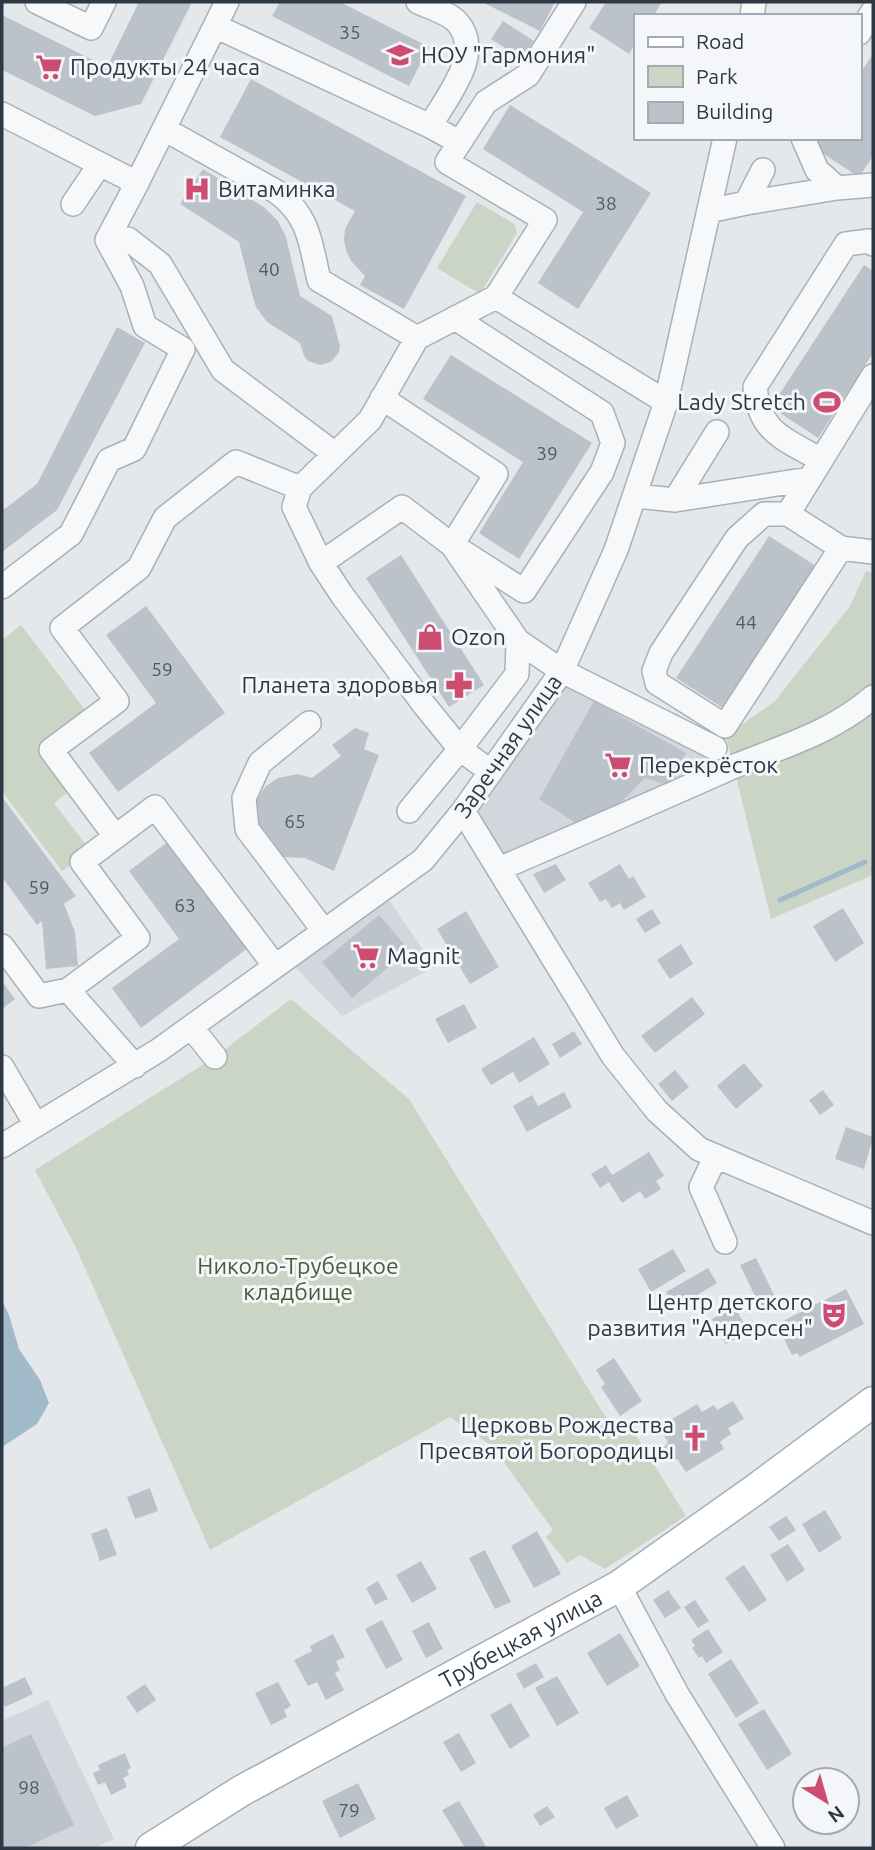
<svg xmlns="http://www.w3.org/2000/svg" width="875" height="1850" font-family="Ubuntu,sans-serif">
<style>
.built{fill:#d2d7dd}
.green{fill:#cbd5c5}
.water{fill:#a0baca}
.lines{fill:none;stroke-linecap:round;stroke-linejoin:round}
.stream{stroke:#a0baca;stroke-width:5}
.building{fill:#bbc2c9}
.minor-casing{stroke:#a9b0b6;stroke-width:26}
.major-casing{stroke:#a3aeb7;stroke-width:33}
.minor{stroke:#f7f8fa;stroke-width:23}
.major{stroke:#fff;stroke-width:30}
.labels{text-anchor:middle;stroke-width:6;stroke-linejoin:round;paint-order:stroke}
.number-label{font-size:19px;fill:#505a65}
.poi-label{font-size:23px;fill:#2c3844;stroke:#f4f6f9;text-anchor:start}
.street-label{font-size:23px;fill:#2c3844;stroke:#f4f6f9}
.park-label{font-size:23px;fill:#455f39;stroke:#f4f6f9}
</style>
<rect width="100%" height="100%" fill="#e4e8eb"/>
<path class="built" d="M568 685 732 760 502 861 474 813 476 805Z
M387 897 435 967 342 1016 293 965Z
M48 1700 114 1839 95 1848H2V1721Z"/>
<path class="green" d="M477 202 514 224 517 233 480 294 437 268Z
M866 571 873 573V875L771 919 726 736 775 701 850 606Z
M21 625 89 715 45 749 74 788 54 803 90 850 62 871 2 791V640Z
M291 999 409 1099 605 1416 616 1427 627 1421 686 1516 605 1569 580 1555 567 1563 546 1537 553 1530 492 1446 450 1417 210 1550 76 1248 35 1170 215 1057Z"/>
<path class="water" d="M2 1301 9 1315 19 1349 40 1380 49 1403 37 1424 2 1447Z"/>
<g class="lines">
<path class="stream" d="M780 900 865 862"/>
</g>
<path class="building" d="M139 2H192L141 104 95 116 2 70V15L107 67Z
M280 2H340L429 47 409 86 272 16Z
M482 2H555L540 31Z
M606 2H662L653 16H635V44L629 54 589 28Z
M503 21 534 41 522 59 491 39Z
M873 54V156L859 177 813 147 818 138H859V75Z
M251 79 466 196 404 309 360 285 365 276 351 261 346 250 344 240 345 229 355 211 220 137Z
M510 105 651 193 578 309 538 283 583 212 483 149Z
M203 169 265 208 278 221 286 237 300 296 332 316 340 346 339 352 331 362 320 365 308 361 304 356 300 343 267 322 256 307 253 298 239 242 180 204Z
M864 265 873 271V353L818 438 771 407Z
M117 327 145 343 57 510 2 552V511L37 484Z
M451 355 592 443 519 559 479 533 523 462 423 399Z
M769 536 816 566 723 708 676 678Z
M401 555 484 685 449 707 366 578Z
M146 606 225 713 118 792 89 753 156 703 106 635Z
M594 701 686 753 667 785 645 778 615 808 577 824 539 799Z
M355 728 369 733 364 749 379 755 334 871 305 858 283 857 270 851 261 842 253 813 257 799 266 786 278 778 298 774 312 778 341 756 332 745Z
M2 797 76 896 64 904 75 932 78 966 46 969 42 921 37 925 2 877Z
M169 841 248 948 141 1028 112 988 179 939 129 871Z
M556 864 566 880 544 893 533 874Z
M620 864 629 879 633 876 646 897 624 910 620 903 612 908 606 899 600 902 588 883Z
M843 908 864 943 835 962 813 926Z
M652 909 661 923 645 933 636 919Z
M466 911 499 967 470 984 437 929Z
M379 915 409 950 352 998 322 962Z
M681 944 693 964 670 979 657 960Z
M2 981 15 999 2 1009Z
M692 997 705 1014 655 1053 641 1036Z
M464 1004 477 1028 448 1043 435 1019Z
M574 1031 582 1044 560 1058 552 1044Z
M534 1037 550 1064 519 1083 513 1072 491 1085 481 1069Z
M744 1063 763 1086 736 1109 717 1086Z
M675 1070 689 1087 672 1101 658 1084Z
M823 1090 834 1105 820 1115 809 1100Z
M564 1092 572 1107 527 1132 513 1106 532 1095 538 1106Z
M846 1127 873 1137 864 1169 835 1159Z
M649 1152 664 1176 656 1181 661 1189 645 1199 640 1191 622 1203 609 1182 600 1188 591 1174 606 1165 612 1175Z
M673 1249 686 1271 651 1292 638 1269Z
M756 1258 779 1305 763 1313 740 1265Z
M708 1268 717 1283 676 1308 666 1292Z
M846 1289 864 1324 800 1357 797 1353 792 1355 779 1329 784 1326 781 1322Z
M734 1306 749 1332 726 1344 712 1319Z
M614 1358 642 1401 620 1416 601 1387 605 1384 596 1370Z
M733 1401 744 1419 728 1428 731 1434 720 1442 724 1449 686 1472 677 1459 673 1461 665 1458 662 1450 668 1442 659 1427 697 1404 702 1412 714 1405 717 1410Z
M150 1488 158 1511 135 1519 127 1497Z
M825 1510 842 1538 819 1553 802 1524Z
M786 1516 796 1530 779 1541 769 1527Z
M107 1528 117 1555 100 1561 91 1534Z
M537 1531 561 1574 534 1588 511 1546Z
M788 1544 805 1570 787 1582 770 1555Z
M485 1550 511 1602 495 1609 469 1558Z
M421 1561 437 1589 412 1603 396 1575Z
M744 1565 767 1600 749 1612 725 1578Z
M378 1581 388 1599 375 1605 366 1588Z
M668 1590 681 1608 665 1618 653 1600Z
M695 1600 709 1621 698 1628 684 1607Z
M382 1620 403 1660 386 1669 365 1629Z
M429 1622 443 1649 426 1658 412 1631Z
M708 1629 723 1652 706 1663 702 1656 699 1658 692 1648 695 1646 691 1640Z
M620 1633 640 1666 607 1686 587 1653Z
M333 1634 345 1657 336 1661 340 1670 335 1673 344 1690 326 1700 317 1682 308 1686 294 1660 312 1651 310 1646Z
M731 1659 759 1703 736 1718 708 1674Z
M536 1663 544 1677 524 1689 516 1674Z
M557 1676 579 1713 557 1726 535 1688Z
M25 1677 33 1694 5 1707 2 1701V1688Z
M278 1682 291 1706 284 1710 287 1717 271 1725 255 1693Z
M145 1684 156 1700 137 1713 126 1697Z
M511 1703 530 1736 510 1749 490 1715Z
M764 1709 792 1754 767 1770 738 1724Z
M459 1733 476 1763 461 1772 443 1742Z
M31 1734 74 1825 25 1848H2V1748Z
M125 1753 131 1768 127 1770 129 1775 123 1778 127 1787 111 1795 105 1782 98 1785 93 1773 100 1770 98 1765Z
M358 1783 376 1819 340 1838 322 1801Z
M627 1795 639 1816 616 1829 604 1808Z
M459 1801 487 1848H465L442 1810Z
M547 1806 555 1817 540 1826 533 1815Z"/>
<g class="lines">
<defs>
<path id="minor" d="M37 2 91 28 104 2
M418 2C429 7 449 13 457 22 485 53 446 98 430 126
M574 2 528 75 486 102 447 162 545 220 496 297 666 402
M752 16 754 2
M215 26 430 126 459 142
M859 33 873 11
M2 114 137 183 227 2
M164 129 277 192C310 217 310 242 319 280L417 338
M803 138 817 170 837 188 873 185
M746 203 763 170
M73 204 100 164
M709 211 746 203 837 188
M107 240 128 239 160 264 223 370 335 454
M382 398 496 474 452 545 524 591 602 472 613 443 602 413 455 318
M821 460C784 438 760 434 755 387L846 244 869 241 873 244
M300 488 294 507 321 563 342 595 425 706 460 749 491 772
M636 496 675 500 809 479
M675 500 717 432
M788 514H764L737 538 661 653 654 671 657 683 725 726 841 548 788 514 873 376
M841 548 873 552
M321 563 402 507 452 545 518 641 562 671 715 748
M2 587 71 534 109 460 134 449 183 349 145 326 132 286 107 240 137 183
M309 723 260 763 244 798 247 829 324 931
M409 811 460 749 517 674 518 641
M463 811 613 1056 657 1111 699 1149 873 1223
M115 836 51 750 117 701 62 628 139 568 165 518 236 462 300 488 370 420 417 338 496 297
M499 869C578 835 657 801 735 766 784 746 833 732 873 697
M2 946 39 996 68 990
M191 1027 215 1057
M135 1066 68 990 138 938 82 862 155 807 275 966
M2 1067 36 1125
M2 1146 159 1050 423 860 463 811 562 671 616 550 666 402 725 138
M716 1156 701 1187 725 1242
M619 1586 677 1694 773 1848"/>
<g id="major">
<path id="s1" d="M151 1848 241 1791 619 1586 756 1489 873 1402"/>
</g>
</defs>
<use href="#minor" class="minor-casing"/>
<use href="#major" class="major-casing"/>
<use href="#minor" class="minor"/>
<use href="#major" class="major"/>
</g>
<defs>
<symbol id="school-bare" viewBox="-9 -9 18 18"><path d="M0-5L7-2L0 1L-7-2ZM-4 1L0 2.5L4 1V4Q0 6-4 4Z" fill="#cc4d71" stroke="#f4f6f9" stroke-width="2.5" paint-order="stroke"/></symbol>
<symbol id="supermarket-bare" viewBox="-9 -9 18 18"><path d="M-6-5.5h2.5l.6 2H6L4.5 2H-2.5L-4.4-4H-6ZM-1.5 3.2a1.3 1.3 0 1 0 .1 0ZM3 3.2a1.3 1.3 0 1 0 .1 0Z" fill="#cc4d71" stroke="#f4f6f9" stroke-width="2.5" paint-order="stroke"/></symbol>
<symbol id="hospital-bare" viewBox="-9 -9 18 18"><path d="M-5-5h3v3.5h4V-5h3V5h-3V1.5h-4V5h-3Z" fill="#cc4d71" stroke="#f4f6f9" stroke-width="2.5" paint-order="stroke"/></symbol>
<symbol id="stadium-bare" viewBox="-9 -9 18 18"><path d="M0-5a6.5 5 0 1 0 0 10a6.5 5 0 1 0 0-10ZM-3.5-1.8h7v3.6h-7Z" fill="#cc4d71" stroke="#f4f6f9" stroke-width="2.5" paint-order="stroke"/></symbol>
<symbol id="shop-bare" viewBox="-9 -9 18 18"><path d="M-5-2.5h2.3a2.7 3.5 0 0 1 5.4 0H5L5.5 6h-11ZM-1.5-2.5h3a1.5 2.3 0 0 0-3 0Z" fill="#cc4d71" stroke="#f4f6f9" stroke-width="2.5" paint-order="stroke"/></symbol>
<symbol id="pharmacy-bare" viewBox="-9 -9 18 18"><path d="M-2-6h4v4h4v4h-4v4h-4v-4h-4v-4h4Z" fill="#cc4d71" stroke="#f4f6f9" stroke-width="2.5" paint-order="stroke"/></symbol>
<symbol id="theatre-bare" viewBox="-9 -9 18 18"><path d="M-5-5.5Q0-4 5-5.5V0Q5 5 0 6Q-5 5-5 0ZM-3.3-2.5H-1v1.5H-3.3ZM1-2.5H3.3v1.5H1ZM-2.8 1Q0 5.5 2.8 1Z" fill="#cc4d71" stroke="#f4f6f9" stroke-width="2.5" paint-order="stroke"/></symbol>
<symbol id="church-bare" viewBox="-9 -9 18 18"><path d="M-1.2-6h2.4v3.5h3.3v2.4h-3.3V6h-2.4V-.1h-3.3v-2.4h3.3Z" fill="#cc4d71" stroke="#f4f6f9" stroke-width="2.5" paint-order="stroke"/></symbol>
</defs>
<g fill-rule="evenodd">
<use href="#school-bare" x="381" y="36" width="38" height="38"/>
<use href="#supermarket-bare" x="30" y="48" width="38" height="38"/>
<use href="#hospital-bare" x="178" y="170" width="38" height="38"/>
<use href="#stadium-bare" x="808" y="383" width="38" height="38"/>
<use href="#shop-bare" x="411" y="618" width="38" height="38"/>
<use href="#pharmacy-bare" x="440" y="666" width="38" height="38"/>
<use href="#supermarket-bare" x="599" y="746" width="38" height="38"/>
<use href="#supermarket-bare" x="347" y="937" width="38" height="38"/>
<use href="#theatre-bare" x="815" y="1296" width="38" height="38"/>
<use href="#church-bare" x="676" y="1419" width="38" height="38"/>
</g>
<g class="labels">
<g class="number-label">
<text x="350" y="39">35</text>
<text x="606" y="210">38</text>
<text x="269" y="276">40</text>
<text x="547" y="460">39</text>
<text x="746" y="629">44</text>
<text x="162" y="676">59</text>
<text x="295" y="828">65</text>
<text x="39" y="894">59</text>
<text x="185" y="912">63</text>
<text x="29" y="1794">98</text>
<text x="349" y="1817">79</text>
</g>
<g class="poi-label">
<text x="421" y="63">НОУ "Гармония"</text>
<text x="70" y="75">Продукты 24 часа</text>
<text x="218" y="197">Витаминка</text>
<text x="806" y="410" text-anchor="end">Lady Stretch</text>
<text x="451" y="645">Ozon</text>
<text x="438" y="693" text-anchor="end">Планета здоровья</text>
<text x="639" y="773">Перекрёсток</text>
<text x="387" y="964">Magnit</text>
<text x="813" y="1310" text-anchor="end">Центр детского<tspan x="813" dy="26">развития "Андерсен"</tspan></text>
<text x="674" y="1433" text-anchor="end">Церковь Рождества<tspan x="674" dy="26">Пресвятой Богородицы</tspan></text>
</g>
<g class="street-label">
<text transform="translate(508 746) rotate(-55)" y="8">Заречная улица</text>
<text dy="8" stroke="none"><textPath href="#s1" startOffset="425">Трубецкая улица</textPath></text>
</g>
<g class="park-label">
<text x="298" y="1274">Николо-Трубецкое<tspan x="298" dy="26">кладбище</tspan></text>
</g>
</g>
<rect width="875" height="1850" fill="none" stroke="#2c3844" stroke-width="7"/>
<rect x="634" y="14" width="228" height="126" fill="#f4f6f9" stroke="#a4aab1" stroke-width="2"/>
<rect x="648" y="37" width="35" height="10" fill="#ffffff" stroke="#a4aab1" stroke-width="2"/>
<text x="696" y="49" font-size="21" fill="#2c3844">Road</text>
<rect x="648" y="66" width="35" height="21" fill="#cbd5c5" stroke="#a4aab1" stroke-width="2"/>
<text x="696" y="84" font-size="21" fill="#2c3844">Park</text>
<rect x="648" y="102" width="35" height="21" fill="#bbc2c9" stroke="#a4aab1" stroke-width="2"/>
<text x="696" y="119" font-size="21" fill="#2c3844">Building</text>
<g transform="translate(826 1801) rotate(143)"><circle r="33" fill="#f4f6f9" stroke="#a4aab1" stroke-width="2"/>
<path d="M0-5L12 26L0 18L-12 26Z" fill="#cc4d71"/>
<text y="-10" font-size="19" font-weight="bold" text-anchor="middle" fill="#2c3844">N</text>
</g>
</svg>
